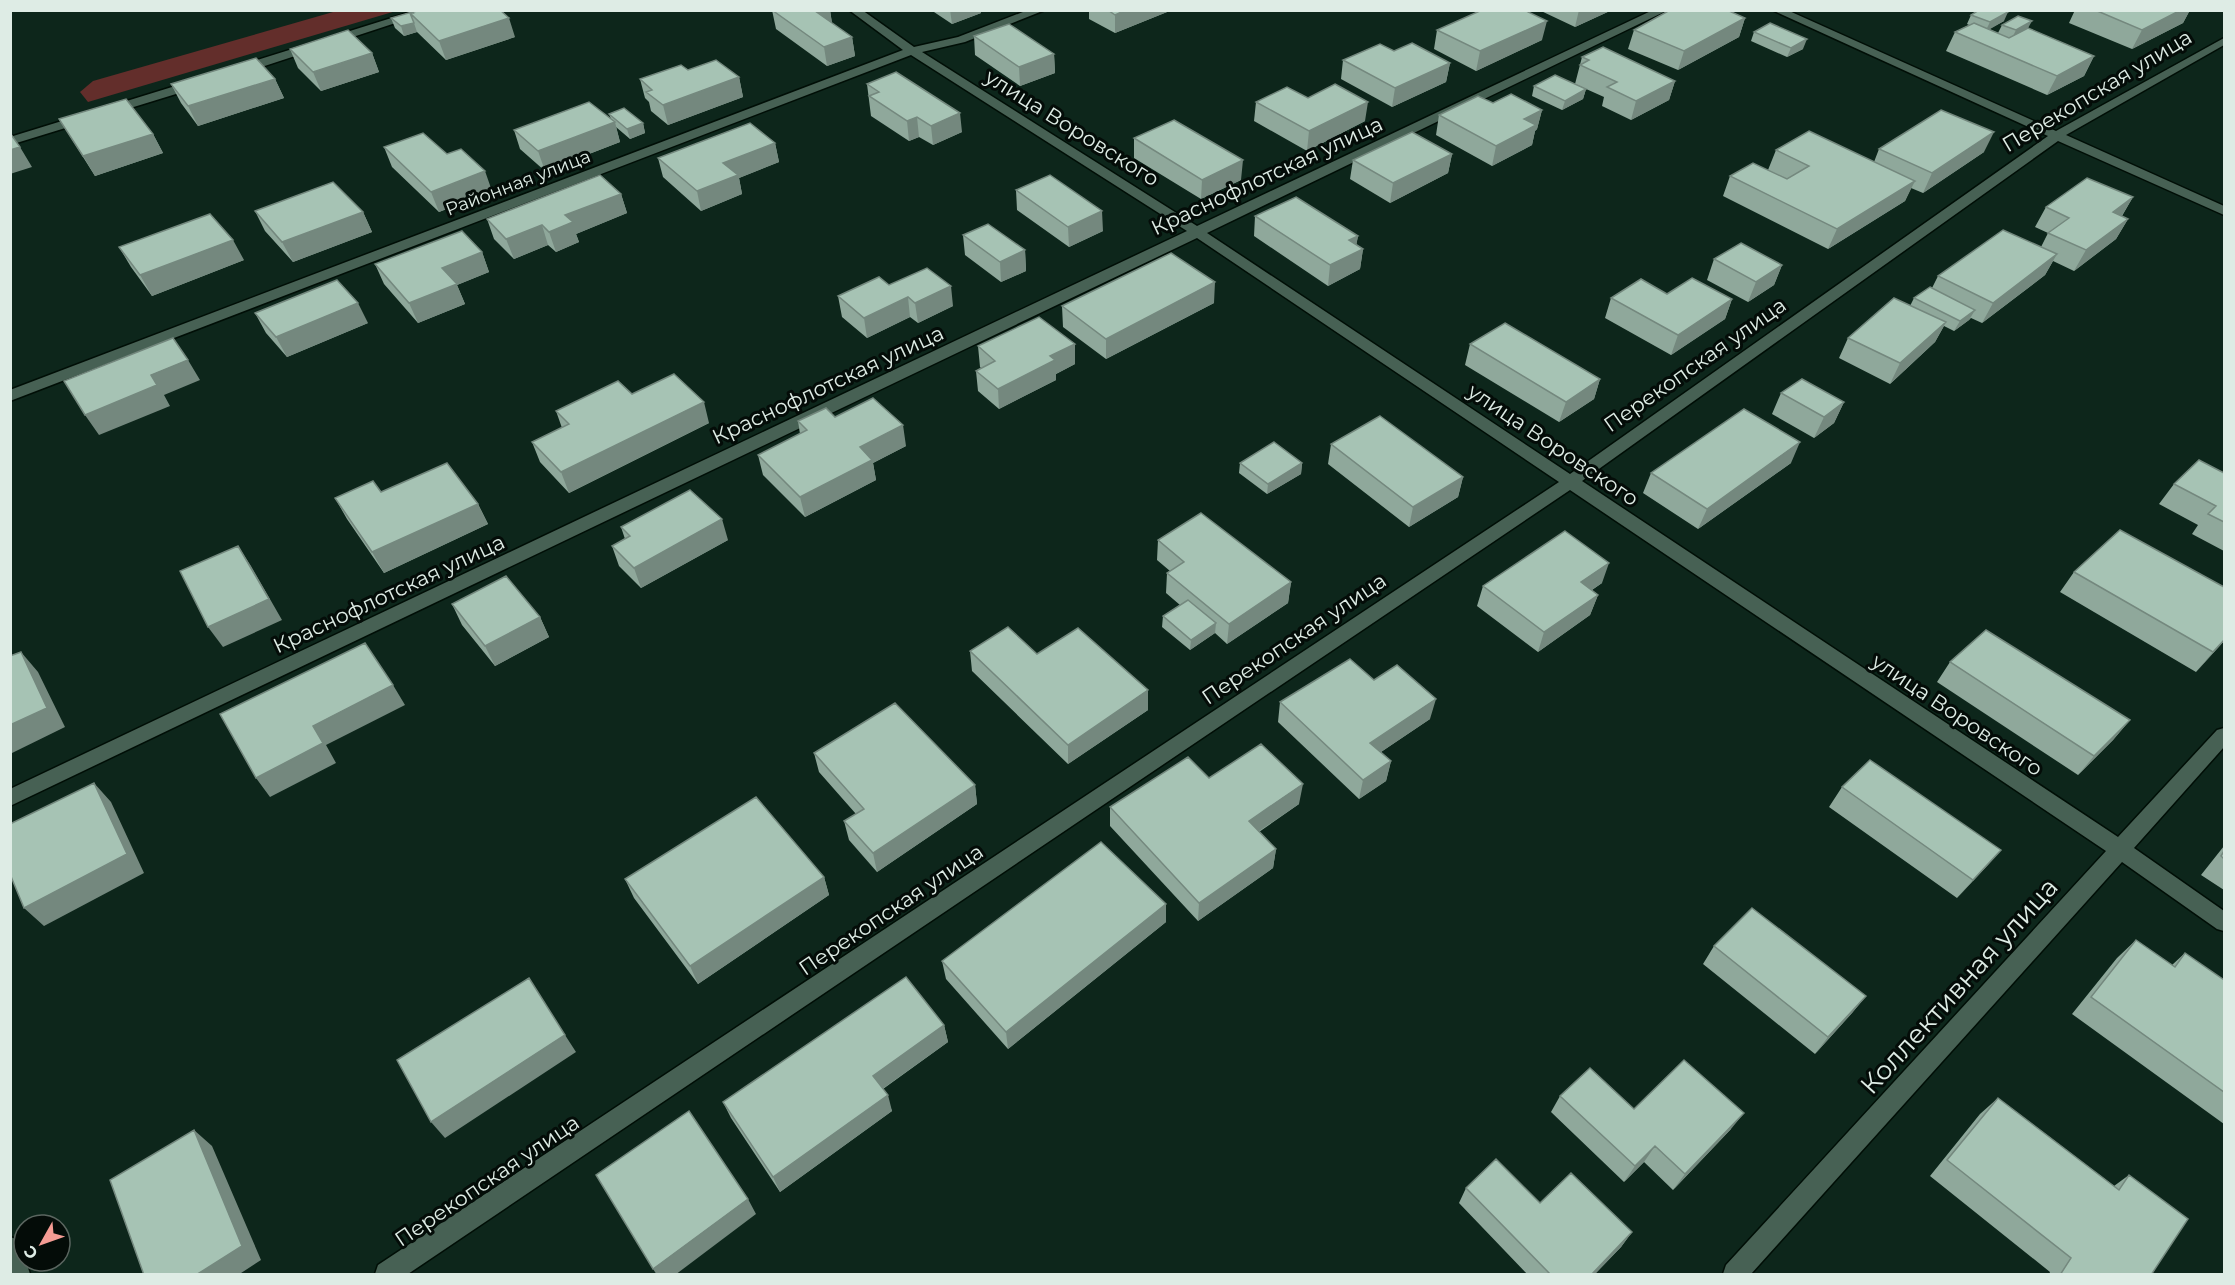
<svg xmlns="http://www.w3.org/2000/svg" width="2235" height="1285" font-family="Montserrat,sans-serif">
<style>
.green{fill:#632e2b}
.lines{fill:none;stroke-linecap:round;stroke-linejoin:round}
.street-casing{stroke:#000e06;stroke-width:3}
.street{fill:#476154;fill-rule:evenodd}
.wall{fill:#8fa89b}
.shaded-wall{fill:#74887e}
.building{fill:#a6c3b4;stroke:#74887e;stroke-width:1.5}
.labels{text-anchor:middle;stroke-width:6;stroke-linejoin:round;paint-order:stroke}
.far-street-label{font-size:18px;fill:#deece5;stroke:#040c08}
.street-label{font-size:21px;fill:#deece5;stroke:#040c08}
.near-street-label{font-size:26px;fill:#deece5;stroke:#040c08}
</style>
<rect width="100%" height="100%" fill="#0d261b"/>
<path class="green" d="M340 10 396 11 88 102 80 92 93 81Z"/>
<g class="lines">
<defs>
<path id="street" d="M417 10H435L243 73 239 74 233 70 235 67Z
M849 10H862L914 47 958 37 1028 10H1045L965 42 922 52 1197 226 1653 10H1668L1207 233 1570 474 2048 136 1772 10H1787L2056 131 2224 38V45L2066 135 2224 206V215L2058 141 1582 481 2118 837 2217 730 2224 728V747L2134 848 2224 911V931L2217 929 2122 862 1751 1274H1723L1726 1265 2106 851 1570 490 408 1274H375L378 1265 1559 482 1197 238 10 806V789L1187 231 911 55 10 401V390L903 50Z
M198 79 204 83 202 86 10 145V137Z
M10 1237 19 1240 30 1274H10Z"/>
</defs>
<use href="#street" class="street-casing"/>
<use href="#street" class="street"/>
</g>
<path class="wall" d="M772 10H830L832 23 852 37 855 56 827 66 776 29Z
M931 10H981V13L952 24Z
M1089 10H1172L1115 33 1089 19Z
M1539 10H1612L1575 27Z
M2075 10H2190L2183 23 2132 49 2069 23Z
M413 13 515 37 446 60 417 32 404 36 395 28 391 18Z
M1971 15 2004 21 1989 29 1998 33 2002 25 2028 28 2094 56 2084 76 2047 95 1946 51 1955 32 1969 25 1967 24Z
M1745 18 1739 37 1678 70 1628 49 1634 30Z
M1437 30 1542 40 1476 71 1434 49Z
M1754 32 1803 49 1787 57 1751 41Z
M974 36 1054 54 1055 73 1020 86 975 55Z
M290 49 372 53 379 72 321 91 298 68Z
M1394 51 1450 63 1446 82 1392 107 1341 79 1343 60Z
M1582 57 1675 81 1669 100 1631 120 1602 106 1604 97 1575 84Z
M688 70 739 77 743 97 668 125 651 111 649 102 645 98 640 79Z
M275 79 284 98 198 126 181 103 171 84Z
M867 84 962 132 933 145 919 137 909 141 871 116Z
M1534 86 1586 89 1583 99 1562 110 1532 96Z
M1308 98 1365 121 1307 151 1254 121 1256 102Z
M1493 103 1542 110 1537 129 1535 131 1532 145 1492 166 1436 135 1439 115Z
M609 114 643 123 645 133 630 139 616 127 620 142 545 171 520 149 514 130 611 119Z
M59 119 153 134 163 153 95 176Z
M1134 138 1241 180 1201 199 1134 158Z
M775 143 779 162 739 178 742 194 701 211 663 177 658 158Z
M384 147 447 154 492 191 439 212 392 167Z
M1879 149 1984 152 1923 193 1911 188 1905 201 1828 249 1723 196 1730 176 1768 170 1776 150 1874 162Z
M1452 154 1448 173 1390 203 1350 179 1353 160Z
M1016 190 1103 231 1069 247 1017 210Z
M621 194 627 213 576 234 579 242 556 252 548 245 514 259 494 239 487 219Z
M2133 197 2122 216 2128 219 2116 239 2074 271 2053 261 2045 275 1982 323 1971 318 1969 320 1954 331 1944 326 1935 342 1890 384 1839 358 1848 338 1910 306 1914 298 1932 288 1938 276 2041 247 2048 233 2035 227 2046 207Z
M255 211 363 212 372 232 293 262 265 231Z
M1255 216 1358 236 1356 245 1363 249 1360 269 1328 286 1254 236Z
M963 235 1025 250 1026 271 1001 282 965 255Z
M119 247 244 260 152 296 131 267Z
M482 252 489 272 457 285 465 304 418 323 384 284 375 264Z
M1714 259 1782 265 1774 285 1748 302 1707 280Z
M889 285 953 306 918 323 910 317 867 338 842 317 838 296Z
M1667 294 1732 299 1725 319 1671 355 1605 318 1611 298Z
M1214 303 1106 359 1063 327 1062 306Z
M255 313 368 323 287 357 266 333Z
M1075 344V364L1056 374V380L999 409 978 391 976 371 981 368 980 367 978 346Z
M1470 344 1600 379 1594 399 1559 422 1465 365Z
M1781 393 1844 402 1834 423 1814 438 1772 414Z
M556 411 709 423 569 493 540 462 532 442 562 428Z
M835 417 906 446 873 463 876 480 805 517 763 475 758 455 800 434 798 421Z
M1331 444 1463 477 1458 497 1409 527 1328 464Z
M1240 463H1302L1301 474 1267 494 1239 473Z
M1791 463 1698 529 1643 493 1651 473Z
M2224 473V551L2192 534 2198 525 2159 504 2174 484Z
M381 492 478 504 488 524 384 573 347 519 335 498Z
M621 527 728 540 641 588 619 566 612 546 625 539Z
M1158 540 1291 582 1288 603 1227 644 1215 633 1190 650 1162 627 1163 616 1180 605 1166 593 1167 573 1170 571 1157 560Z
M2074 572 2224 587V641L2196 672 2060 592Z
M1602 583 1592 590 1598 595 1590 615 1538 652 1477 606 1483 586Z
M452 604 540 617 549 637 495 666 462 625Z
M970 651 1037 654 1148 710 1068 764 972 671Z
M1950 662 2130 720 2113 740 2078 775 1937 682Z
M1374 680 1430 719 1381 752 1391 761 1386 781 1359 799 1278 722 1280 702Z
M814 753 975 785 977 804 877 872 849 840 844 821 856 814 819 772Z
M1842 787 2001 850 1985 868 1957 898 1829 807Z
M1299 804 1259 832 1276 849 1273 868 1198 921 1110 826V807Z
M2224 846V890L2201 875Z
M824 877 829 895 698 984 634 898 625 879Z
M1166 904V922L1008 1049 946 979 942 961Z
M2136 940 2172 965 2185 953 2224 980V1124L2072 1014 2117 958Z
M1714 946 1866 996 1852 1013 1815 1054 1703 964Z
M944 1025 948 1042 883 1089 892 1111 780 1192 731 1118 723 1102Z
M1560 1096 1634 1109 1731 1129 1673 1190 1644 1162 1624 1182 1551 1112Z
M1998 1098 2114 1186 2129 1175 2151 1275H2049L2050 1272 1930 1176 1980 1114Z
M1466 1188 1632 1232 1621 1247 1594 1275H1528L1459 1203Z"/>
<path class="shaded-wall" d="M816 10H830L832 24 815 11Z
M950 10H981V13L952 24Z
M1126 10H1172L1115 33V15Z
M1579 10H1612L1575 27Z
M2181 10H2190L2183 23 2132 49 2142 30Z
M2008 12 2004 21 1985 32 1990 22Z
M509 18 515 37 446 60 439 41Z
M1745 18 1739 37 1678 70 1684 51Z
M1547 21 1542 40 1476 71 1480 51Z
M2032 21 2027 30 2011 40 2016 30Z
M414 23 417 32 404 36 401 26Z
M852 37 855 56 827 66 824 47Z
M1807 39 1803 49 1787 57 1791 48Z
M372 53 379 72 321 91 313 72Z
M1054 54 1055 73 1020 86 1019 67Z
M2094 56 2084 76 2047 95 2057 76Z
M1450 63 1446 82 1392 107 1395 88Z
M739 77 743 97 668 125 663 105Z
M275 79 284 98 198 126 188 106Z
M1675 81 1669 100 1631 120 1636 101Z
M1586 89 1583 99 1562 110 1565 101Z
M1368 102 1365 121 1307 151 1309 131Z
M1542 110 1537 129 1535 131 1532 145 1492 166 1496 146 1524 119Z
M960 113 962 132 933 145 931 126Z
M917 117 919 137 909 141 907 121Z
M615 122 620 142 545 171 538 151Z
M643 123 645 133 630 139 627 129Z
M1994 132 1984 152 1923 193 1932 173Z
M153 134 163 153 95 176 83 156Z
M775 143 779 162 739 178 742 194 701 211 697 191 723 163Z
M20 147 32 167 10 174V150Z
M1452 154 1448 173 1390 203 1393 183Z
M1243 160 1241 180 1201 199 1202 180Z
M485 171 492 191 439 212 431 192Z
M1915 181 1905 201 1828 249 1837 229Z
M621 194 627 213 576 234 579 242 556 252 549 232 565 215Z
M2133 197 2121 217 2113 212Z
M1102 211 1103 231 1069 247 1068 227Z
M363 212 372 232 293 262 282 242Z
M2128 219 2116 239 2074 271 2086 250Z
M542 225 548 245 514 259 506 239Z
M1358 236 1355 253 1363 249 1360 269 1328 286 1330 265 1349 240Z
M233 240 244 260 152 296 140 275Z
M1025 250 1026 271 1001 282 1000 262Z
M482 252 489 272 457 285 465 304 418 323 409 303 442 268Z
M2057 254 2045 275 1982 323 1993 303Z
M1782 265 1774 285 1748 302 1756 282Z
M1215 282 1214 303 1106 359V339Z
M951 286 953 306 918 323 915 303Z
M908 297 910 317 867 338 864 318Z
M1732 299 1725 319 1671 355 1678 335Z
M358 303 368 323 287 357 276 337Z
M1975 310 1969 320 1954 331 1960 321Z
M1946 322 1935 342 1890 384 1900 363Z
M1075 344V364L1056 374V380L999 409 998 389 1050 356Z
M188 360 200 380 164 395 170 406 99 435 85 415 151 375Z
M1600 379 1594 399 1559 422 1566 402Z
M704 402 709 423 569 493 561 472Z
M1844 402 1834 423 1814 438 1824 417Z
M903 425 906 446 873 463 876 480 805 517 800 497 860 447Z
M1800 442 1791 463 1698 529 1707 509Z
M1302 463 1301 474 1267 494 1268 484Z
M1463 477 1458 497 1409 527 1413 507Z
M478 504 488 524 384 573 372 552Z
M722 519 728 540 641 588 634 568Z
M238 546 251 566 282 620 223 647 208 627Z
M1609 563 1602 583 1574 602 1581 582Z
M1291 582 1288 603 1227 644 1229 624Z
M1598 595 1590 615 1538 652 1544 632Z
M540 617 549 637 495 666 485 646Z
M1216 623 1215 633 1190 650 1191 640Z
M2224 640V641L2196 672 2213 652Z
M21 652 38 672 65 727 10 754V725Z
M393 685 405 705 326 745 336 763 270 797 256 778 313 726Z
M1148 690V710L1068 764V745Z
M1436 699 1430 719 1366 762 1370 743Z
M2130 720 2113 740 2078 775 2094 756Z
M1391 761 1386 781 1359 799 1363 780Z
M94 783 111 802 144 873 44 926 24 908Z
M1303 784 1299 804 1246 840 1249 821Z
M975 785 977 804 877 872 873 853Z
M1276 849 1273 868 1198 921 1199 903Z
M2001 850 1985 868 1957 898 1973 880Z
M824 877 829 895 698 984 690 966Z
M1166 904V922L1008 1049 1006 1032Z
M1866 996 1852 1013 1815 1054 1828 1037Z
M944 1025 948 1042 878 1092 873 1076Z
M565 1035 576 1052 445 1138 431 1122Z
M888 1095 892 1111 780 1192 773 1177Z
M1744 1113 1731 1129 1673 1190 1685 1174Z
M194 1130 212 1146 261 1260 238 1275H196Z
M1655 1146 1644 1162 1624 1182 1635 1166Z
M748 1199 756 1214 675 1275H657L653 1269Z
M1632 1232 1621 1247 1594 1275H1591Z"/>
<path class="building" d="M420 10H500L509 18 439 41 410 13Z
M772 10H816L815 11 852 37 824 47Z
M1108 10H1126L1115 15Z
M1482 10H1524L1547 21 1480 51 1437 30Z
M1670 10H1727L1745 18 1684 51 1634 30Z
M1979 10H2005L2008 12 1990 22 1971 15Z
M2095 10H2181L2142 30Z
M412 12 413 13H410L414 23 401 26 391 18Z
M2018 16 2032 21 2016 30 2002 25Z
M1770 23 1807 39 1791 48 1754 32Z
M1974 23 2009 38 2028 28 2094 56 2057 76 1955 32Z
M1009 24 1054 54 1019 67 974 36Z
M348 30 372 53 313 72 290 49Z
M1412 43 1450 63 1395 88 1343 60 1380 44 1394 51Z
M1603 47 1675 81 1636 101 1607 87 1617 82 1580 65 1589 60 1582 57Z
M256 58 275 79 188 106 171 84Z
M716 60 739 77 663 105 646 92 652 90 640 79 681 65 688 70Z
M896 72 960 113 931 126 917 117 907 121 869 96 879 92 867 84Z
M1555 75 1586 89 1565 101 1534 86Z
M1335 84 1368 102 1309 131 1256 102 1287 87 1308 98Z
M1511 94 1542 110 1524 119 1536 125 1496 146 1439 115 1478 96 1493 103Z
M126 99 153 134 83 156 59 119Z
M589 102 615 122 538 151 514 130Z
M624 108 643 123 627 129 609 114Z
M1941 110 1994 132 1932 173 1879 149Z
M1174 120 1243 160 1202 180 1134 138Z
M750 123 775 143 723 163 738 175 697 191 658 158Z
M1809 131 1915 181 1837 229 1730 176 1753 163 1787 179 1809 166 1776 150Z
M1412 132 1452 154 1393 183 1353 160Z
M10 133 20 147 10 150Z
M423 133 447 154 461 149 485 171 431 192 384 147Z
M600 175 621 194 565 215 573 222 549 232 542 225 506 239 487 219Z
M1050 175 1102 211 1068 227 1016 190Z
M2087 178 2133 197 2113 212 2128 219 2086 250 2048 233 2069 218 2046 207Z
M333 182 363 212 282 242 255 211Z
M1296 197 1358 236 1349 240 1363 249 1330 265 1255 216Z
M210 214 233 240 140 275 119 247Z
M988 224 1025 250 1000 262 963 235Z
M2003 230 2057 254 1993 303 1938 276Z
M462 231 482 252 442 268 457 284 409 303 375 264Z
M1741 243 1782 265 1756 282 1714 259Z
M1171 253 1215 282 1106 339 1062 306Z
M927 268 951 286 915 303 908 297 864 318 838 296 879 277 889 285Z
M1692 278 1732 299 1678 335 1611 298 1641 279 1667 294Z
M337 280 358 303 276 337 255 313Z
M1930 287 1975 310 1960 321 1914 298Z
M1894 298 1946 322 1900 363 1848 338Z
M1039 317 1075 344 1050 356 1055 360 998 389 976 371 995 361 978 346Z
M1505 323 1600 379 1566 402 1470 344Z
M173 338 188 360 151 375 157 385 85 415 64 381Z
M674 374 704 402 561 472 532 442 569 424 556 411 618 381 632 394Z
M1802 379 1844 402 1824 417 1781 393Z
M873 398 903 425 860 447 872 460 800 497 758 455 807 430 798 421 826 408 835 417Z
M1744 409 1800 442 1707 509 1651 473Z
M1380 416 1463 477 1413 507 1331 444Z
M1274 442 1302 463 1268 484 1240 463Z
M2199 460 2224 473V522L2208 514 2216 506 2174 484Z
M447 463 478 504 372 552 335 498 373 481 381 492Z
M690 490 722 519 634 568 612 546 630 536 621 527Z
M1201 513 1291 582 1229 624 1167 573 1184 562 1158 540Z
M2120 530 2224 587V640L2213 652 2074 572Z
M1565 531 1609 563 1581 582 1598 595 1544 632 1483 586Z
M238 546 269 599 208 627 180 571Z
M506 576 540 617 485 646 452 604Z
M1188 600 1216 623 1191 640 1163 616Z
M1008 627 1037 654 1078 628 1148 690 1068 745 970 651Z
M1986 630 2130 720 2094 756 1950 662Z
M365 643 393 685 313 726 323 743 256 778 220 714Z
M21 652 47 708 10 725V656Z
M1350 659 1374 680 1397 665 1436 699 1370 743 1391 761 1363 780 1280 702Z
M895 703 975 785 873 853 844 821 864 809 814 753Z
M1261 744 1303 784 1249 821 1276 849 1199 903 1110 807 1188 757 1209 778Z
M1870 760 2001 850 1973 880 1842 787Z
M94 783 127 854 24 908 10 874V824Z
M756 797 824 877 690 966 625 879Z
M1101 842 1166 904 1006 1032 942 961Z
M2224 851V859L2221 856Z
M1752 908 1866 996 1828 1037 1714 946Z
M2136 940 2175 967 2185 953 2224 980V1092L2091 997Z
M906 977 944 1025 873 1076 888 1095 773 1177 723 1102Z
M529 978 565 1035 431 1122 397 1060Z
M1684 1060 1744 1113 1685 1174 1655 1146 1635 1166 1560 1096 1590 1068 1634 1109Z
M1998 1098 2119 1190 2129 1175 2188 1219 2151 1275H2060L2071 1258 1947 1160Z
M689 1111 748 1199 653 1269 596 1175Z
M194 1130 242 1246 196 1275H144L110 1180Z
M1496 1159 1540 1203 1571 1173 1632 1232 1591 1275H1551L1466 1188Z"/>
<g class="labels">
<g class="far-street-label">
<text transform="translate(518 183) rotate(-21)" y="6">Районная улица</text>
</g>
<g class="street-label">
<text transform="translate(2097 91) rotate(-31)" y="7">Перекопская улица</text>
<text transform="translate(1072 128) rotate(32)" y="7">улица Воровского</text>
<text transform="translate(1267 176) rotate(-25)" y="7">Краснофлотская улица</text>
<text transform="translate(1695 365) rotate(-35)" y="7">Перекопская улица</text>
<text transform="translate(828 385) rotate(-25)" y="7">Краснофлотская улица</text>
<text transform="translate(1553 445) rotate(34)" y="7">улица Воровского</text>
<text transform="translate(389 594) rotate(-25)" y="7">Краснофлотская улица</text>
<text transform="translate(1294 639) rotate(-34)" y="7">Перекопская улица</text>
<text transform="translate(1957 715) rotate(34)" y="7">улица Воровского</text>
<text transform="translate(891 910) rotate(-34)" y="7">Перекопская улица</text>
<text transform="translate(487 1181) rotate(-34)" y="7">Перекопская улица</text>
</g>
<g class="near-street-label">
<text transform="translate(1959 986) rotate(-48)" y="9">Коллективная улица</text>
</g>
</g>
<rect width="2235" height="1285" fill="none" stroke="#deece5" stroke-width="24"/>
<g transform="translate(42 1243) rotate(230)"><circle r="28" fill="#040c08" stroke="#5b6660" stroke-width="1.5"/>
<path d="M0-4.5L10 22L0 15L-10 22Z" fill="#f59c94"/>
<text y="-9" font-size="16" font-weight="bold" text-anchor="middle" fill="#deece5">С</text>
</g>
</svg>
